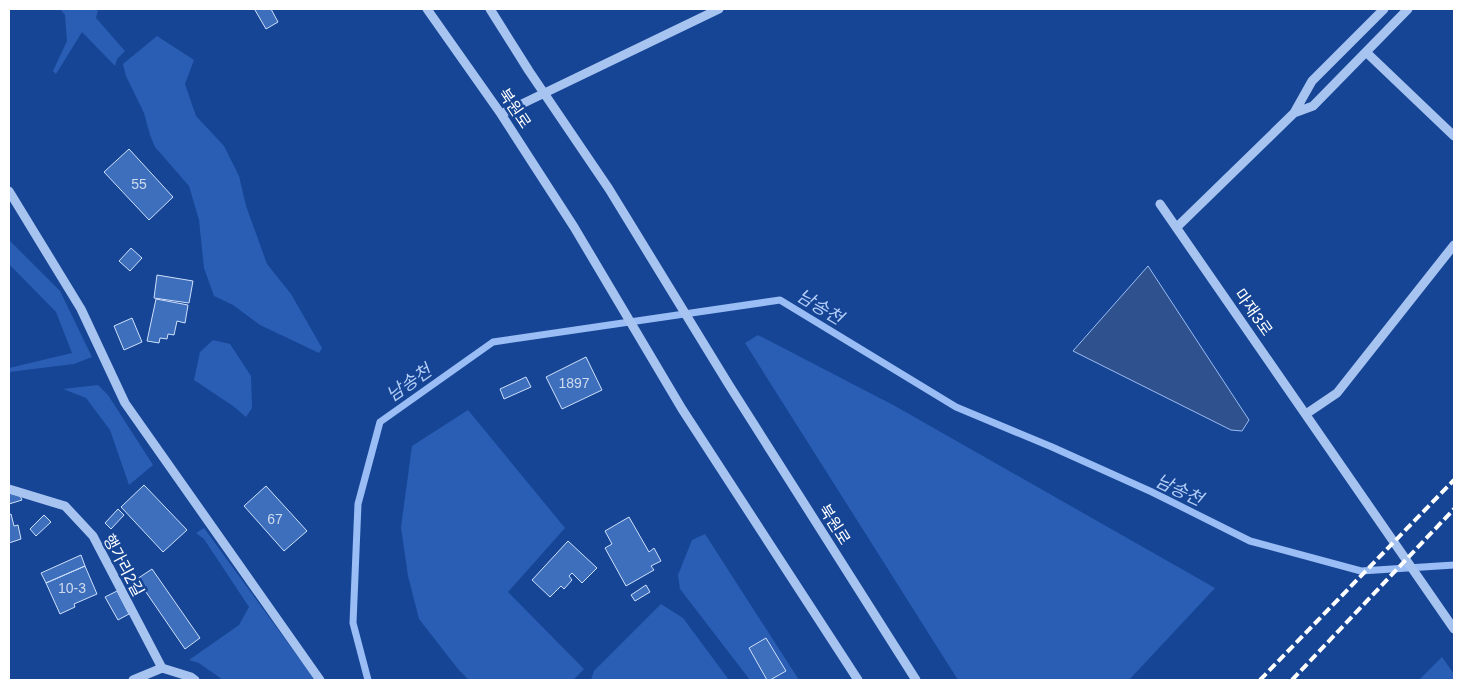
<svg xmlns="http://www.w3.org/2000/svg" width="1463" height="689" font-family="Helvetica,'Noto Sans KR',sans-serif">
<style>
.green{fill:#295eb4}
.water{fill:#2f518d;stroke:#99bdf4}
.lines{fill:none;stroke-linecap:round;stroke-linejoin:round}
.stream{stroke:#99bdf4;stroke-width:7}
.building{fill:#3e6fbd;stroke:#cee0fc}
.minor{stroke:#a7c4f1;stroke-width:9}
.rail{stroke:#fff;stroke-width:4;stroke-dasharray:9 4;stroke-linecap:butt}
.labels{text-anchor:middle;stroke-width:5;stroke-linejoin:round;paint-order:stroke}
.number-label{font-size:14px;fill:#cfdbee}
.street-label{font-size:16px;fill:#fff;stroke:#164595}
.water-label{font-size:18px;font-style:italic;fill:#b3cef8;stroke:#164595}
</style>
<rect width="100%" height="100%" fill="#164595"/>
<path class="green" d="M60 9H98L96 18 125 51 117 59 115 66 82 32 56 74 53 71 67 41 65 15Z
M157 36 194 60 185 84 196 116 224 146 239 176 246 206 267 264 291 294 322 348 319 353 260 325 233 305 214 296 204 268 199 220 189 186 155 147 150 135 144 113 126 76 123 64Z
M9 240 60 291 92 357 74 364 9 372V368L72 353 56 312 9 264Z
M758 335 895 406 1215 588 1129 680H958L745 343Z
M213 340 230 344 251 376 252 408 246 417 233 406 194 380 200 352Z
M98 385 108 395 153 465 129 485 110 430 86 398 63 389Z
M468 410 565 528 508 592 584 669 573 680H469L458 669 419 619 408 576 401 527 412 446Z
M204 528 315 680H223L199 663 189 660 239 625 249 607 204 539 196 533Z
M705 534 799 680H750L680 589 678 575 692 540Z
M661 604 683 618 729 680H591L594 671Z
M1442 657 1454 674V680H1419Z"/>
<path class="water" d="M1148 266 1249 420 1242 431 1231 430 1073 351Z"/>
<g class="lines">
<path class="stream" d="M368 680 353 623 358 504 380 422 493 342 780 300 956 407 1052 447 1152 492 1250 541 1361 571 1454 565"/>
</g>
<path class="building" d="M257 9H271L278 22 266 29 255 10Z
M129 149 173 197 149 220 104 172Z
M131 248 142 258 130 271 119 261Z
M157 275 193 281 189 303 154 298Z
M156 299 188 305 185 323 177 321 174 335 168 334 167 339 160 338 159 343 147 341Z
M132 318 142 342 124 350 114 326Z
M586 357 602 390 562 409 546 377Z
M526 377 531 387 504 399 500 389Z
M144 485 187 530 163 552 121 507Z
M266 486 307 531 284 551 244 506Z
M9 493 20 496 22 500 9 504Z
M118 509 124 515 111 529 105 523Z
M11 514 14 526 18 525 21 539 9 543V515Z
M44 515 51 522 36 536 30 529Z
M629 517 649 552 654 548 661 561 651 566 654 570 626 586 605 548 612 544 605 531Z
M568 541 597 568 582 583 572 573 569 576 572 580 564 589 561 586 550 597 532 580Z
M81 555 85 566 46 583 41 573Z
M85 566 97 594 74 604 75 607 60 614 46 583Z
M152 569 200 638 185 649 137 579Z
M646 585 650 592 635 601 631 595Z
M117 591 129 614 118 620 105 597Z
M766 638 786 671 770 680H767L749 648Z"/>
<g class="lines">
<path class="minor" d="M427 9 501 114 574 227 682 409 858 680
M490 9 529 71 609 189 729 385 916 680
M1366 52 1454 136
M1294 113 1313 106 1408 9
M501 114 719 9
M9 191 81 309 125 403 320 680
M1160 204 1454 629
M1177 227 1294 113 1312 81 1384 9
M1306 414 1337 393 1454 245
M9 489 65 506 93 536 162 668 191 677 195 680
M133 680 162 668"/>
<path class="rail" d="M1260 680 1454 480
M1292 680 1454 509"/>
</g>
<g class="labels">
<g class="number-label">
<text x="139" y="189">55</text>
<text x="574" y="388">1897</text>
<text x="275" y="524">67</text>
<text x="72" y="593">10-3</text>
</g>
<g class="street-label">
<text transform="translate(515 108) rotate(56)" y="6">북원로</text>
<text transform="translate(1254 312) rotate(55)" y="6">마재3로</text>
<text transform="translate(835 524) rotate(58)" y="6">북원로</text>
<text transform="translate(124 565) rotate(62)" y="6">행가리2길</text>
</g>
<g class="water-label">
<text transform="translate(820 307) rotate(31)" y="6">남송천</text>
<text transform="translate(409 383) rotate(-35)" y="6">남송천</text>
<text transform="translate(1179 490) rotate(25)" y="6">남송천</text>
</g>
</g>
<rect width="1463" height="689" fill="none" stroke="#ffffff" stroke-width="20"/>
</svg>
